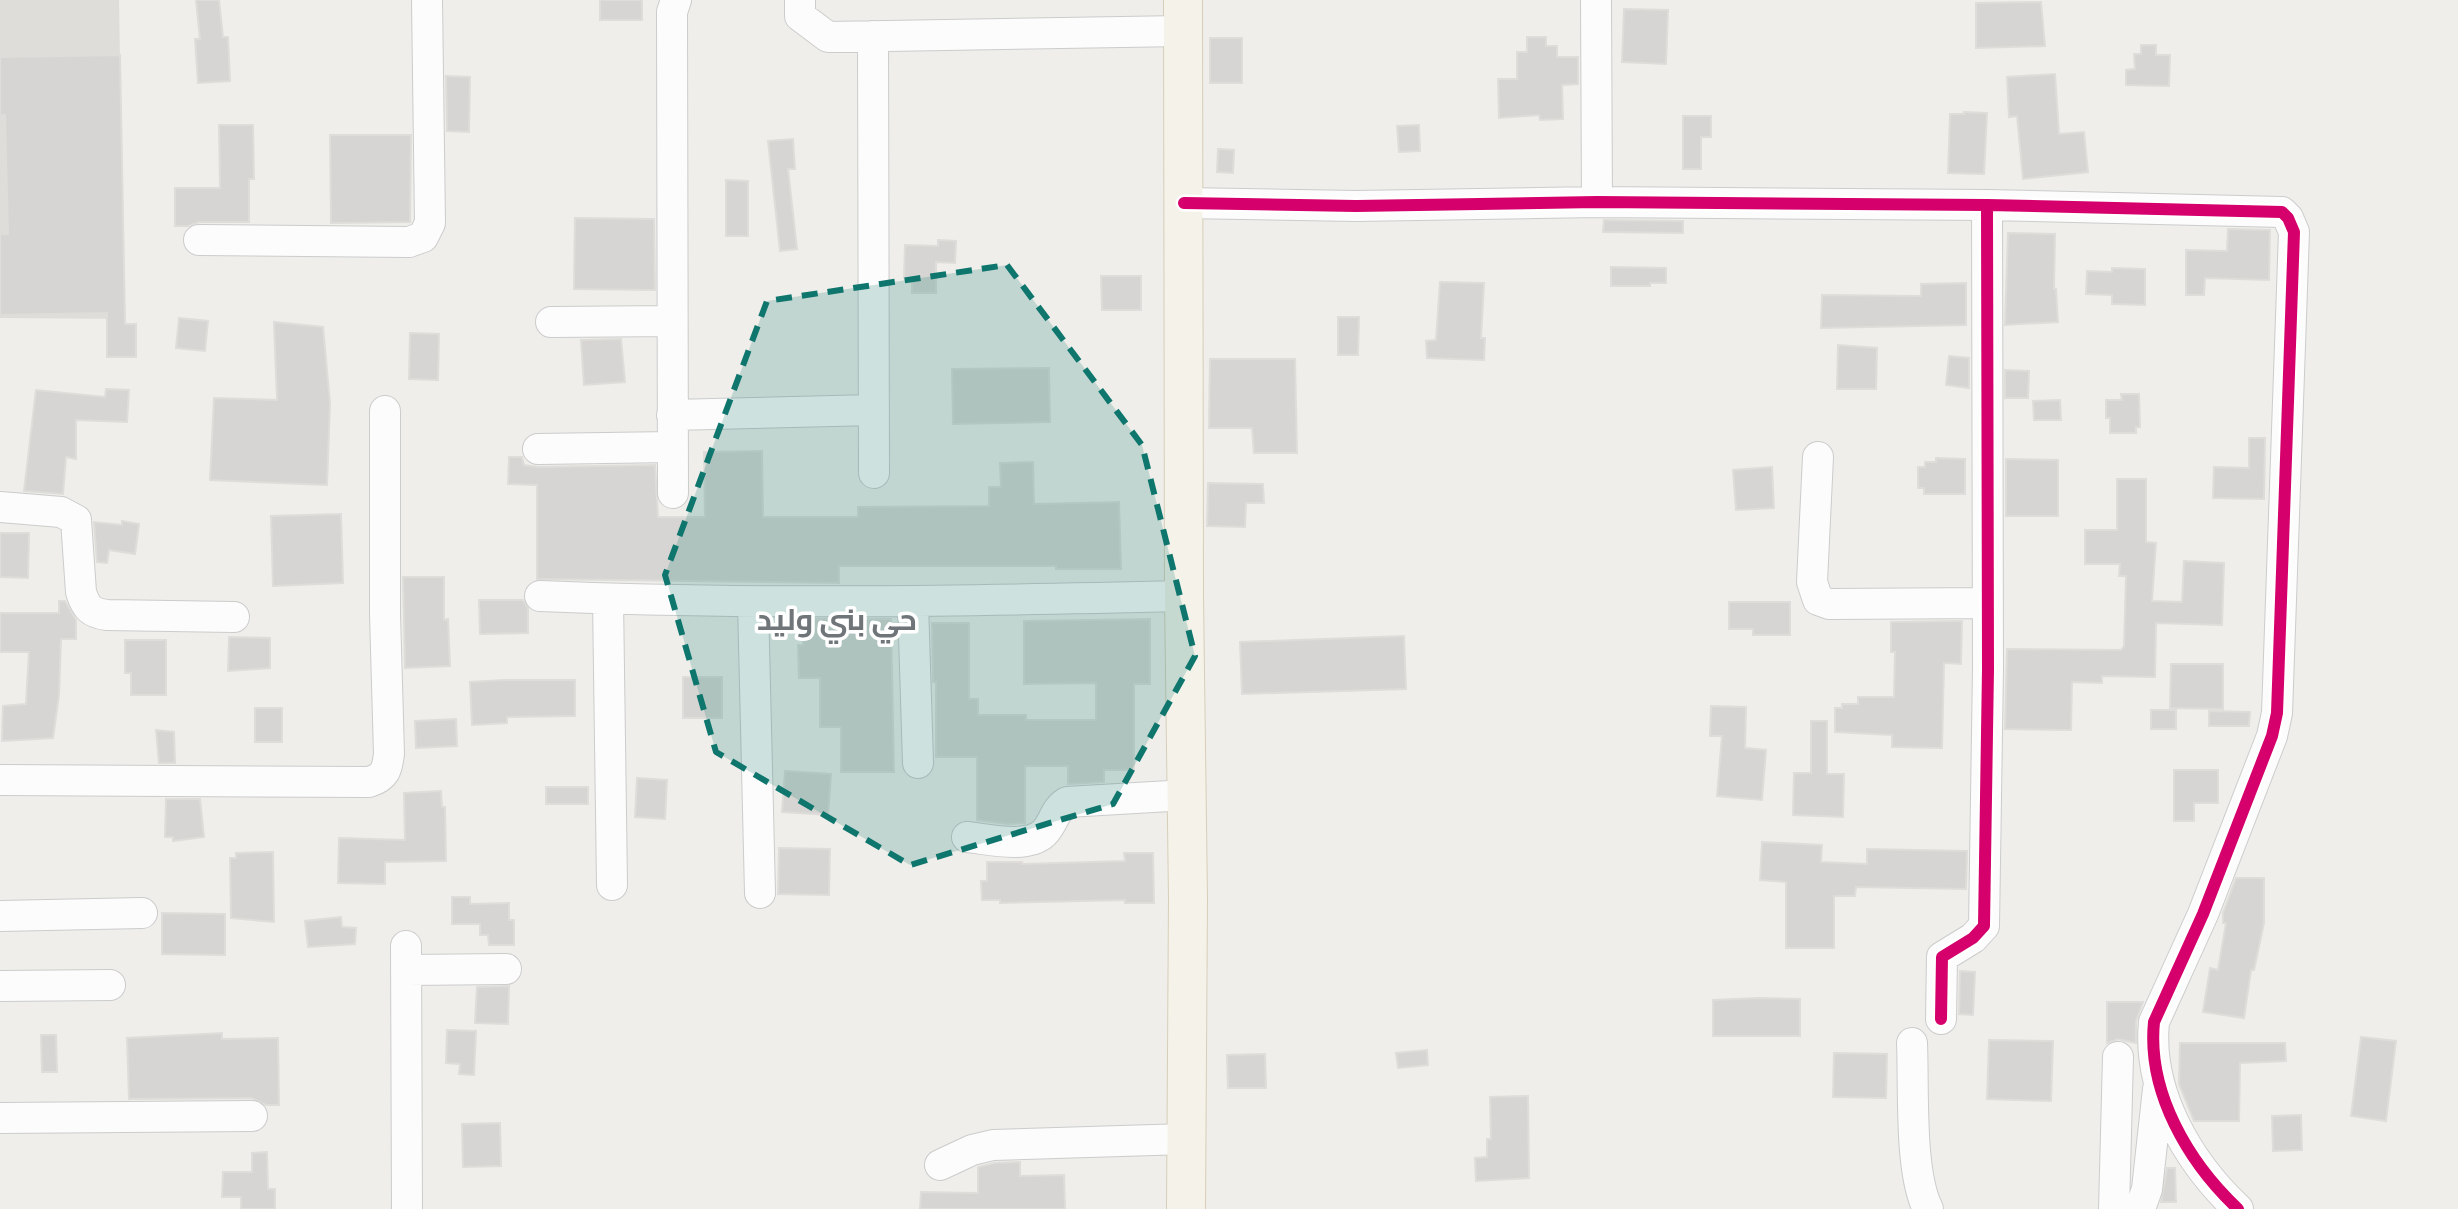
<svg xmlns="http://www.w3.org/2000/svg" width="2458" height="1209" font-family="'Fira Sans Condensed',Cairo,sans-serif">
<style>
.industrial{fill:#dfddda}
.building{fill:#d6d5d3;stroke:#deddd9;stroke-width:2}
.lines{fill:none;stroke-linecap:round;stroke-linejoin:round}
.minor-casing{stroke:#cbcccc;stroke-width:32}
.major-casing{stroke:#d7ceb8;stroke-width:40}
.minor{stroke:#fdfcfc;stroke-width:30}
.major{stroke:#f4f2e9;stroke-width:38}
.cycleway-casing{stroke:#fff;stroke-width:17}
.cycleway{stroke:#d6006c;stroke-width:12}
.marked{fill:#0f766e;fill-opacity:0.2;stroke:#0f766e;stroke-width:6;stroke-dasharray:16 10;stroke-linejoin:round}
.labels{text-anchor:middle;stroke-width:7;stroke-linejoin:round;paint-order:stroke}
.district-label{font-size:30px;font-weight:bold;fill:#70757a;stroke:#fff}
</style>
<rect width="100%" height="100%" fill="#efeeea"/>
<path class="industrial" d="M0 0H119L124 319 0 318Z"/>
<path class="building" d="M196 0H219L223 37H228L230 81 198 83 195 39H200Z
M600 0H642V20H600Z
M2041 2 2045 46 1976 48V3Z
M1624 9 1668 10 1666 64 1622 62Z
M1527 37H1546V46H1557V57H1578V84L1562 85 1563 119 1540 120 1539 115 1499 118 1498 79H1517V52H1527Z
M1210 38H1242V83H1210Z
M2141 45H2156V55H2170L2169 86 2126 85V70L2135 69 2134 54H2141Z
M120 55 125 324H136V357H107V313L0 315V234H8L5 115 0 116V57Z
M2055 74 2059 134 2084 132 2088 172 2023 179 2017 116 2009 117 2007 77Z
M446 76 470 77 469 132 447 131Z
M1964 112 1987 113 1984 174 1948 173 1950 114H1964Z
M1683 116H1711V137H1701V169H1683Z
M219 125H253L254 179H249V222H199L188 226H175V188H220Z
M1419 125 1420 151 1399 152 1397 126Z
M330 135H411L410 222 331 223Z
M793 139 795 169H788L797 249 780 251 768 141Z
M1218 149 1234 150 1233 173 1217 172Z
M726 180 748 181V236H726Z
M575 218 654 219 655 290 574 289Z
M1604 220 1683 221V233L1603 232Z
M2228 229 2270 230 2269 280 2205 278 2204 295H2186V250L2227 251Z
M2008 233 2055 234 2054 289H2056L2058 322 2005 325Z
M938 240 956 241 955 263 936 262V293H912V278H904L905 245 938 246Z
M1611 267 1666 268V283H1650V286H1611Z
M2112 268 2145 269V305L2112 304V295L2086 294 2087 271 2112 272Z
M1101 276H1141V310H1102Z
M1440 282 1484 283 1481 338H1485L1484 360 1427 358 1426 341 1436 340Z
M1966 283V325L1821 328 1822 295 1921 296V284Z
M1338 317H1359L1358 355H1338Z
M179 318 208 321 205 351 176 348Z
M274 322 323 327 330 403 327 485 210 480 214 398 277 400Z
M410 333 439 334 438 380 409 379Z
M621 339 625 382 584 385 581 340Z
M1838 345 1877 348 1876 389H1837Z
M1949 356 1969 358V388L1946 385Z
M1210 359H1295L1297 453H1254L1252 428H1209Z
M1049 368 1050 422 953 424 952 369Z
M2005 370 2029 371 2028 398H2005Z
M106 389 129 390 127 422 76 420V459L66 457 63 494 24 491 36 390 105 397Z
M2121 394H2139L2140 427H2136V433H2110V418H2106V400H2122Z
M2060 400 2061 420H2034L2033 401Z
M2249 438H2265L2264 499 2213 498 2214 467 2249 468Z
M762 451 763 517H858V507L989 506V487H1001L1000 463 1033 462 1034 504 1119 502 1121 569H1056V566H839V583L537 579V485L508 484 509 457H522L524 465 538 467 655 465 658 517H705L704 452Z
M1936 458 1965 459V494H1924V488H1918V467H1925V462H1936Z
M2006 459 2058 460V516H2006Z
M1772 467 1774 508 1736 510 1733 470Z
M2117 479H2146V542L2156 543 2152 601 2182 602 2184 561 2224 563 2222 625 2156 623 2155 677 2102 676V683L2072 682 2071 730 2005 729 2007 649 2121 650 2124 646 2126 576H2119L2120 564H2085V530H2117Z
M1208 483 1263 484 1264 503H1246L1245 527 1207 526Z
M341 514 343 583 273 586 271 516Z
M122 521 139 524 135 554 109 550 107 563 97 562 94 522 122 525Z
M0 533H29L28 578 0 577Z
M403 577H444V620L448 619 450 666 405 668Z
M479 600H523L528 608V633L480 634Z
M59 601H65L76 620V639H61L59 695 53 738 2 741 3 706 26 704 29 652H0V613H59Z
M1729 602H1790V635H1753V629H1729Z
M803 619H891L894 772H841V727H820V678H799L798 645H803Z
M1150 619V684H1134V770H1104V782L1068 784V766H1025V823L1008 824 977 820V757H936V682H933L932 623H969V699H978V715H1026V720H1096V683L1024 684V621Z
M1962 621 1961 664 1944 663 1942 748 1892 747V735L1835 732V708H1842V704H1858V697H1894L1895 652H1891V622Z
M1404 636 1406 689 1242 694 1240 642Z
M229 637 270 638V668L228 671Z
M125 640H166V695H131V673H125Z
M2171 664H2223V709L2170 708Z
M683 677H722V718H683Z
M505 680H575V716L507 717V723L472 725 470 682Z
M1711 706 1746 707 1745 748 1766 750 1762 800 1717 796 1722 736H1710Z
M255 708H282V742H255Z
M2151 710H2176V729H2151Z
M2209 711 2250 712 2249 726H2209Z
M456 719 457 746 416 748 415 721Z
M1811 721H1827V774H1844L1843 817 1793 815 1794 773H1811Z
M156 730 174 732 175 763H159Z
M2174 770H2218V803H2194V821H2174Z
M785 771 831 774 828 815 782 812Z
M637 778 667 780 665 819 635 817Z
M546 787H588V804H546Z
M441 791 442 807H445L446 861 385 862V884L338 883 339 838 405 840 404 793Z
M166 799H200L204 837 173 841V837H165Z
M1762 842 1822 845 1821 862 1867 864V849L1967 851 1966 889 1856 887 1855 896H1834V948H1786V882L1760 880Z
M779 848 830 849 829 895 778 894Z
M273 852 274 922 231 918 230 858H236V853Z
M1124 853H1153L1154 903H1125V900L1000 903V900H982L981 881H987V862H1022V864L1125 861Z
M2236 878H2264V923L2254 970H2251L2244 1018 2203 1012 2210 968 2218 970 2226 923H2223V913Z
M452 897H470V904L509 903V920H514V945H489L488 935H480V924H452Z
M162 913 225 914V955L162 954Z
M341 917 342 927 356 928 355 944 308 947 305 921Z
M1960 971 1975 972 1973 1015 1959 1014Z
M509 986 508 1024 475 1023 477 987Z
M1759 998 1800 999V1036H1713V1000Z
M2107 1002H2143L2136 1021V1043L2118 1039 2107 1043Z
M447 1030 476 1031 474 1075 459 1074 460 1064 446 1063Z
M222 1033V1039L278 1038 279 1105H266L252 1098 129 1099 127 1038Z
M41 1035H56L57 1072H42Z
M2361 1037 2396 1041 2386 1121 2351 1116Z
M1989 1040 2053 1041 2051 1101 1987 1099Z
M2180 1043H2285L2286 1061 2240 1063 2239 1121H2194L2179 1084Z
M1427 1050 1428 1065 1398 1068 1396 1053Z
M1834 1053 1887 1054 1886 1098 1833 1097Z
M1265 1054 1266 1088H1228L1227 1055Z
M1528 1096 1529 1178 1476 1181 1475 1158 1487 1157V1139H1491L1490 1097Z
M2301 1115 2302 1150 2273 1151 2272 1116Z
M500 1123 501 1166 463 1167 462 1124Z
M267 1152 268 1189H275V1209H241V1197H222L223 1172H252V1153Z
M1020 1162V1176L1064 1175 1065 1209H920L921 1192 978 1193V1167L995 1163Z
M2167 1168H2175L2176 1202H2161Z"/>
<g class="lines">
<defs>
<path id="minor" d="M800 0V16L828 37 1182 31
M1596 0 1597 202
M873 36 874 473
M1184 203 1356 206 1597 202 1987 205 2282 212 2288 218 2294 232 2277 713 2272 736 2203 914 2154 1022C2147 1092 2188 1162 2238 1209
M199 240 409 242 423 237 430 223 427 0
M551 322 672 321
M672 415 874 410
M538 449 672 447
M1818 457 1812 582 1818 600 1829 604 1988 603
M673 493 672 12 676 0
M0 507 61 512 76 520 81 592C86 608 91 613 107 615L234 617
M540 596C755 605 969 601 1184 596
M608 599 612 885
M753 603 760 893
M913 603 918 763
M0 780 369 782C385 777 387 770 389 754L385 614V411
M967 837C988 839 1027 849 1044 833 1054 823 1054 810 1067 802L1187 795
M0 916 142 913
M406 946 407 1209
M407 970 506 969
M0 986 110 985
M1941 1019 1942 957 1973 938 1984 926 1988 669 1987 205
M1912 1043C1914 1087 1909 1172 1928 1209
M0 1118 252 1116
M940 1165 972 1150 993 1145 1186 1139
M2114 1209 2118 1057
M2140 1209 2147 1189 2158 1089"/>
<path id="major" d="M1183 0 1184 596 1188 899 1186 1209"/>
</defs>
<use href="#minor" class="minor-casing"/>
<use href="#major" class="major-casing"/>
<use href="#minor" class="minor"/>
<use href="#major" class="major"/>
<defs>
<path id="cycleway" d="M1184 203 1356 206 1597 202 1987 205 2282 212 2288 218 2294 232 2277 713 2272 736 2203 914 2154 1022C2147 1092 2188 1162 2238 1209
M1941 1019 1942 957 1973 938 1984 926 1988 669 1987 205"/>
</defs>
<use href="#cycleway" class="cycleway-casing"/>
<use href="#cycleway" class="cycleway"/>
</g>
<path class="marked" d="M1007 265 1142 445 1195 656 1113 804 910 865 716 752 665 575 767 301Z"/>
<g class="labels">
<g class="district-label">
<text x="837" y="630">حي بني وليد</text>
</g>
</g>
</svg>
